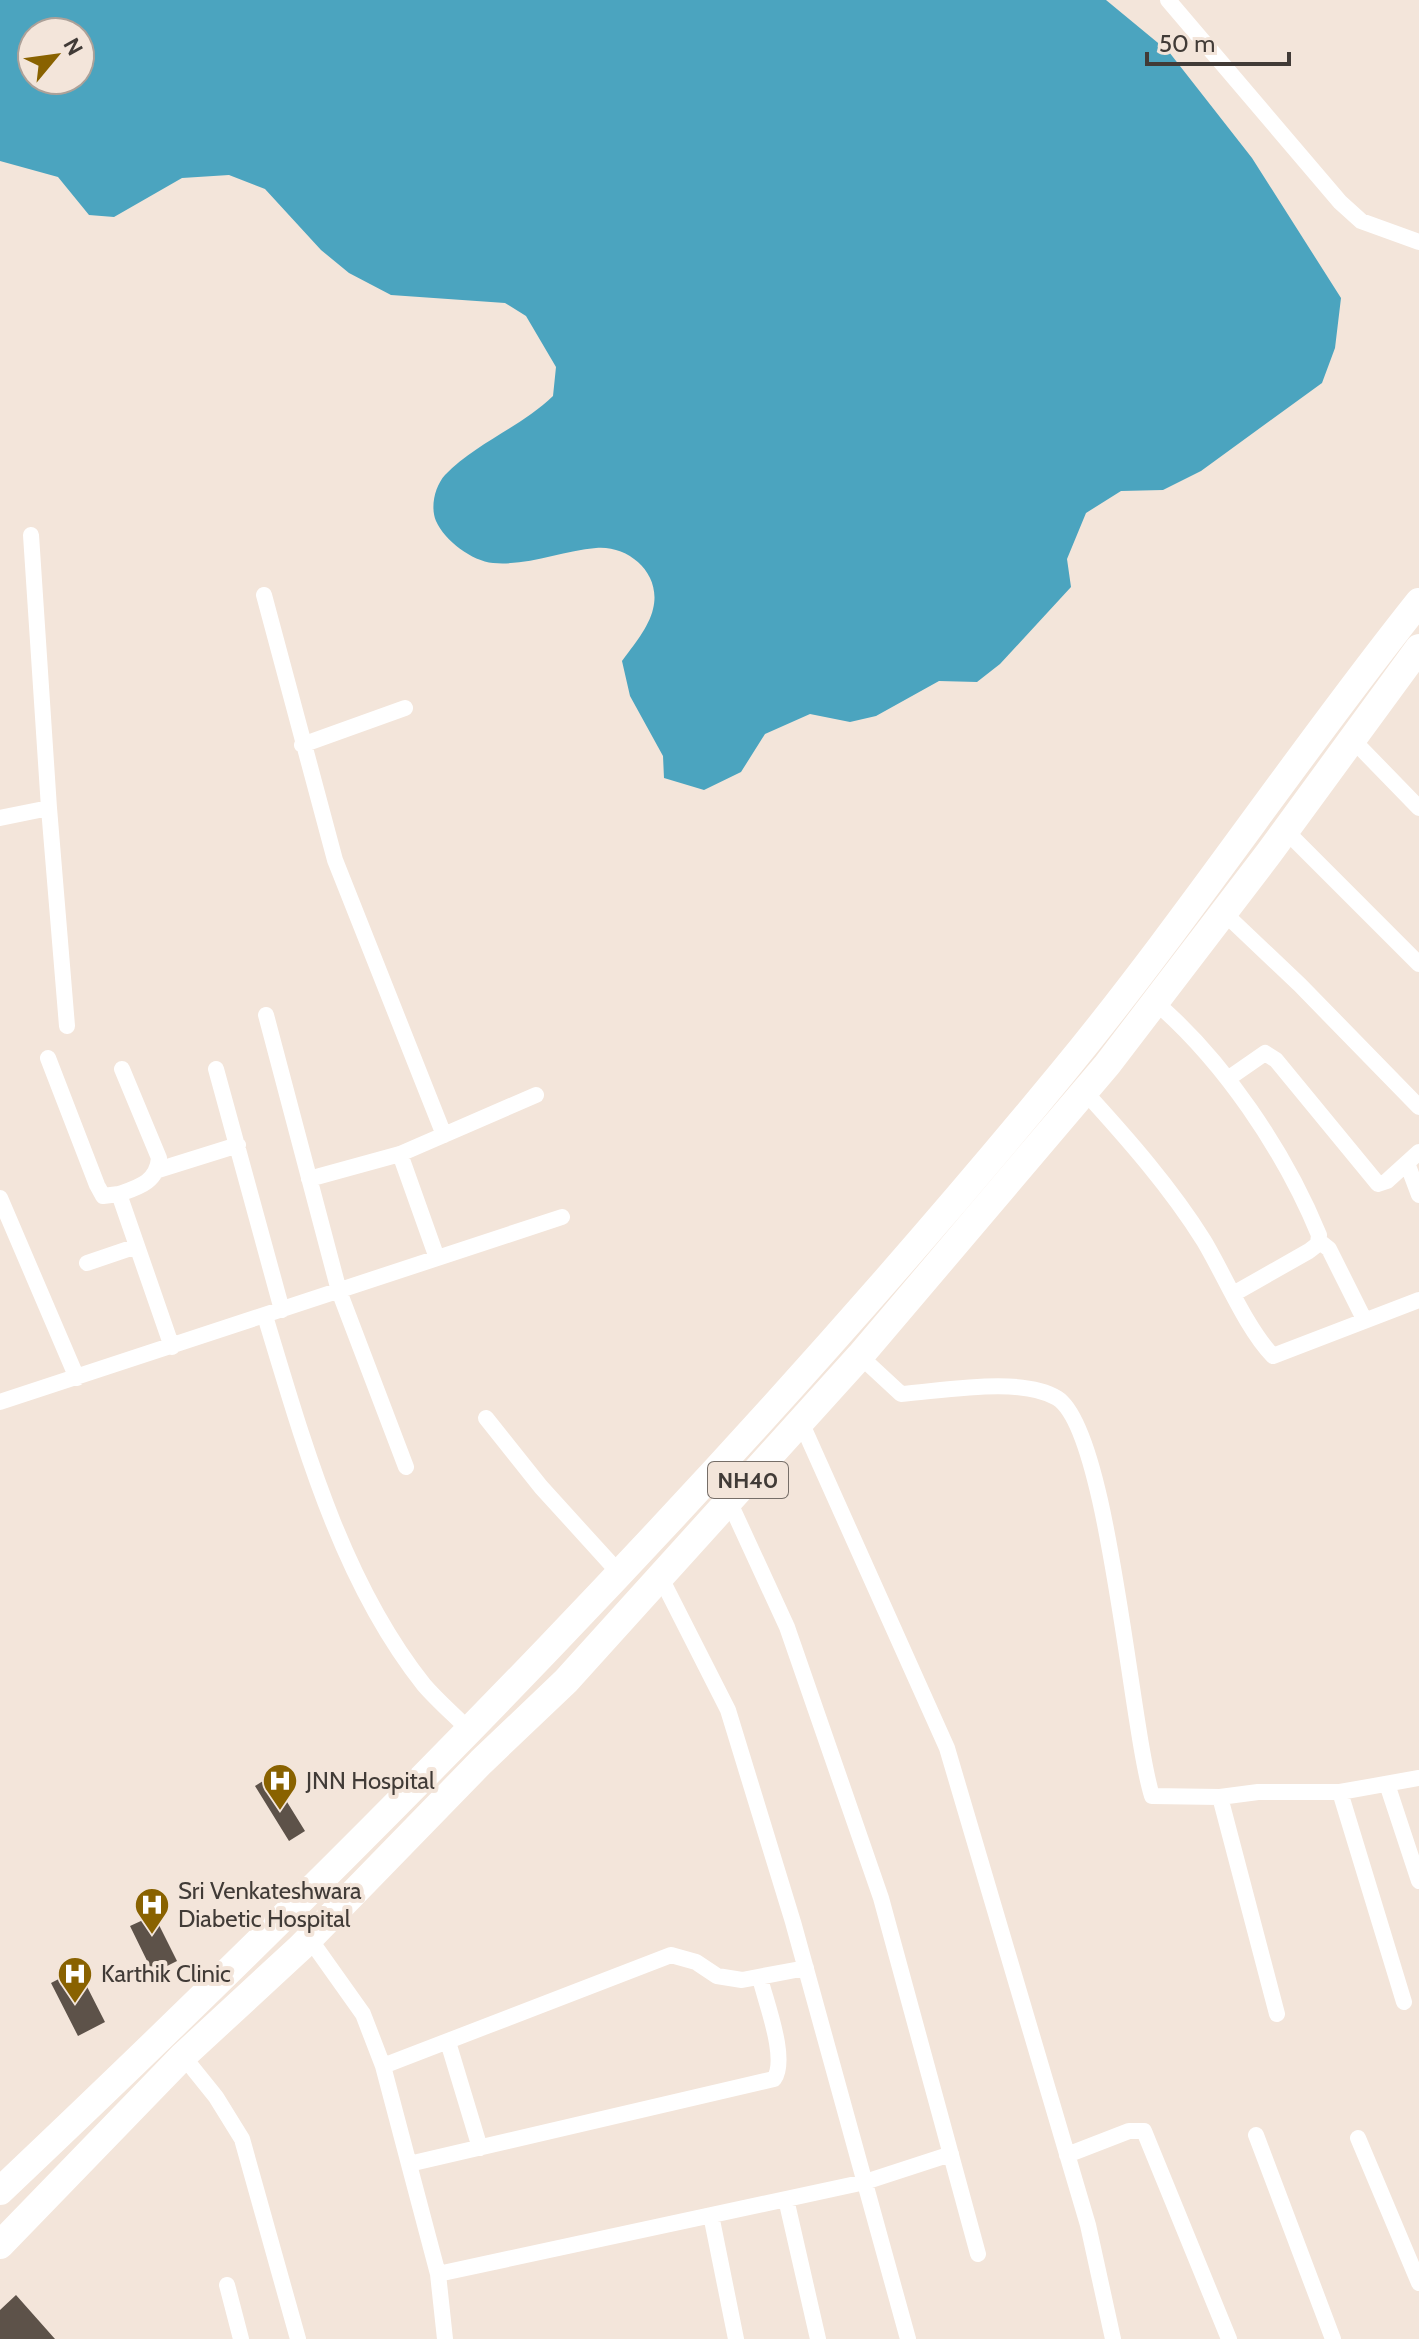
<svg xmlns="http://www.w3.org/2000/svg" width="1419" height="2339" font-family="Cabin,sans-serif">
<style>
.water{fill:#4ba4bf;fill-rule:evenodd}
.building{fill:#5d5249}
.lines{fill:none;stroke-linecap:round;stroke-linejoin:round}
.minor{stroke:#fff;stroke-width:16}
.trunk{stroke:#fff;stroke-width:28}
.labels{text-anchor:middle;stroke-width:8;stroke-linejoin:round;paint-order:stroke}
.shield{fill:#f3e5da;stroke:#766e68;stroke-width:2}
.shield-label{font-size:22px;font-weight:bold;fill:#413b37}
.poi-label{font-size:24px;fill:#413b37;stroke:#f3e5da;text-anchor:start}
</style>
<rect width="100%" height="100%" fill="#f3e5da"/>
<path class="water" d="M0 0H1106L1169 52 1252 158 1341 298 1335 348 1322 383 1201 471 1163 490 1121 491 1086 513 1067 559 1071 587 1000 664 977 682 939 681 876 716 850 722 810 714 765 734 741 772 704 790 664 778 663 756 630 696 622 661C633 646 649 627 653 609 662 574 629 545 596 548 562 551 528 566 493 563 472 561 445 541 436 521 430 507 435 486 445 475 476 443 521 427 553 396L556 367 526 316 505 303 391 295 349 273 321 250 265 189 229 175 182 178 114 217 89 215 58 177 0 161ZM32 32H80V80H32Z"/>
<path class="building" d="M271 1776 305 1831 289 1841 255 1786Z
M154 1915 177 1961 153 1973 130 1926Z
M78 1969 105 2022 78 2036 51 1983Z
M16 2295 55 2339H0V2310Z"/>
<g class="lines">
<path class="minor" d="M1168 0 1340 202 1361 221 1419 242
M264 595 335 860 444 1135
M1352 739 1419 808
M302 745 405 708
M49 808 67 1026
M0 818 49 808 31 535
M1285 830 1419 964
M1222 911 1300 985 1419 1107
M1154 1001C1223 1060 1284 1150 1319 1235L1318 1244 1309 1251 1235 1293
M266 1015 339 1291 406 1467
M48 1058 97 1185 103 1196 119 1194 172 1347
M216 1069 282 1310
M1229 1078 1265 1053 1276 1060 1378 1184 1387 1181 1419 1152
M1085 1092C1127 1138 1171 1188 1204 1241 1225 1276 1246 1328 1273 1356L1419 1300
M400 1154 437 1258
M1407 1163 1419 1195
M158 1170 238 1145
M309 1179 400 1154 536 1095
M119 1194C139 1187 157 1182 159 1158L122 1069
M0 1198 77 1378
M1319 1241 1329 1249 1364 1319
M87 1263 137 1246
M265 1316C303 1441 341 1581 424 1685 437 1700 453 1714 467 1728
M860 1356 901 1394C943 1391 1021 1376 1057 1398 1109 1430 1130 1725 1152 1796L1220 1797 1277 2014
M0 1402 562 1217
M486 1418 541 1487 621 1575
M801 1422 947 1748 1088 2225 1113 2339
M729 1501 787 1627 881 1898 978 2254
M661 1578 728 1710 793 1922 908 2339
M1387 1784 1419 1881
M1340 1792 1404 2002
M1220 1797 1258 1792H1340L1419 1778
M309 1938 363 2014 383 2066 438 2274 445 2339
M448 2042 480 2148
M183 2056 216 2097 242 2139 298 2339
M383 2066 671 1955 696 1962 717 1976 742 1980 806 1968
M1256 2135 1333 2339
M1358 2138 1419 2283
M1067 2155 1129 2131H1144L1229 2339
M409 2164 774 2079C788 2059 766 2003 760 1978
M786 2199 818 2339
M711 2215 736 2339
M438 2274 865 2182 951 2154
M227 2285 241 2339"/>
<path class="trunk" d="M0 2191C374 1837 736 1469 1063 1072 1188 920 1296 756 1419 602
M0 2245 183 2056 301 1947 481 1762 566 1681 860 1356 1107 1065 1269 853 1419 648"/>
</g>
<defs>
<symbol id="hospital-pin" viewBox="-11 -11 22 30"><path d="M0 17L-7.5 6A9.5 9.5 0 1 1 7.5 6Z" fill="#896200" stroke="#f3e5da"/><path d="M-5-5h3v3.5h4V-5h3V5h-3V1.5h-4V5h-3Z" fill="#fff"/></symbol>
</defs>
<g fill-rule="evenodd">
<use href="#hospital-pin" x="260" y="1761" width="40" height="54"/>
<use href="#hospital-pin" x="132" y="1885" width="40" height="54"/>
<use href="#hospital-pin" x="55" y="1954" width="40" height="54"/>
</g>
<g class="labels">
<rect class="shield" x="708" y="1462" width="80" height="36" rx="6"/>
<g class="shield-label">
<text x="748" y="1488">NH40</text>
</g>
<g class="poi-label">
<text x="306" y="1789">JNN Hospital</text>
<text x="178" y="1899">Sri Venkateshwara<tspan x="178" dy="28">Diabetic Hospital</tspan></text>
<text x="101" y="1982">Karthik Clinic</text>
</g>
</g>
<g transform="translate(56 56) rotate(61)"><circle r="38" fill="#f3e5da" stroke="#aca199" stroke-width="2"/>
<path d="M0-6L14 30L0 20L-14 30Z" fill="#896200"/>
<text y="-12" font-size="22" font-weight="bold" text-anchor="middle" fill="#413b37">N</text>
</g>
<path d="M1147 52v12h142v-12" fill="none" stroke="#413b37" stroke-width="4"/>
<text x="1159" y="52" font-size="24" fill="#413b37" stroke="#f3e5da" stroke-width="6" paint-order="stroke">50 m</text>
</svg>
